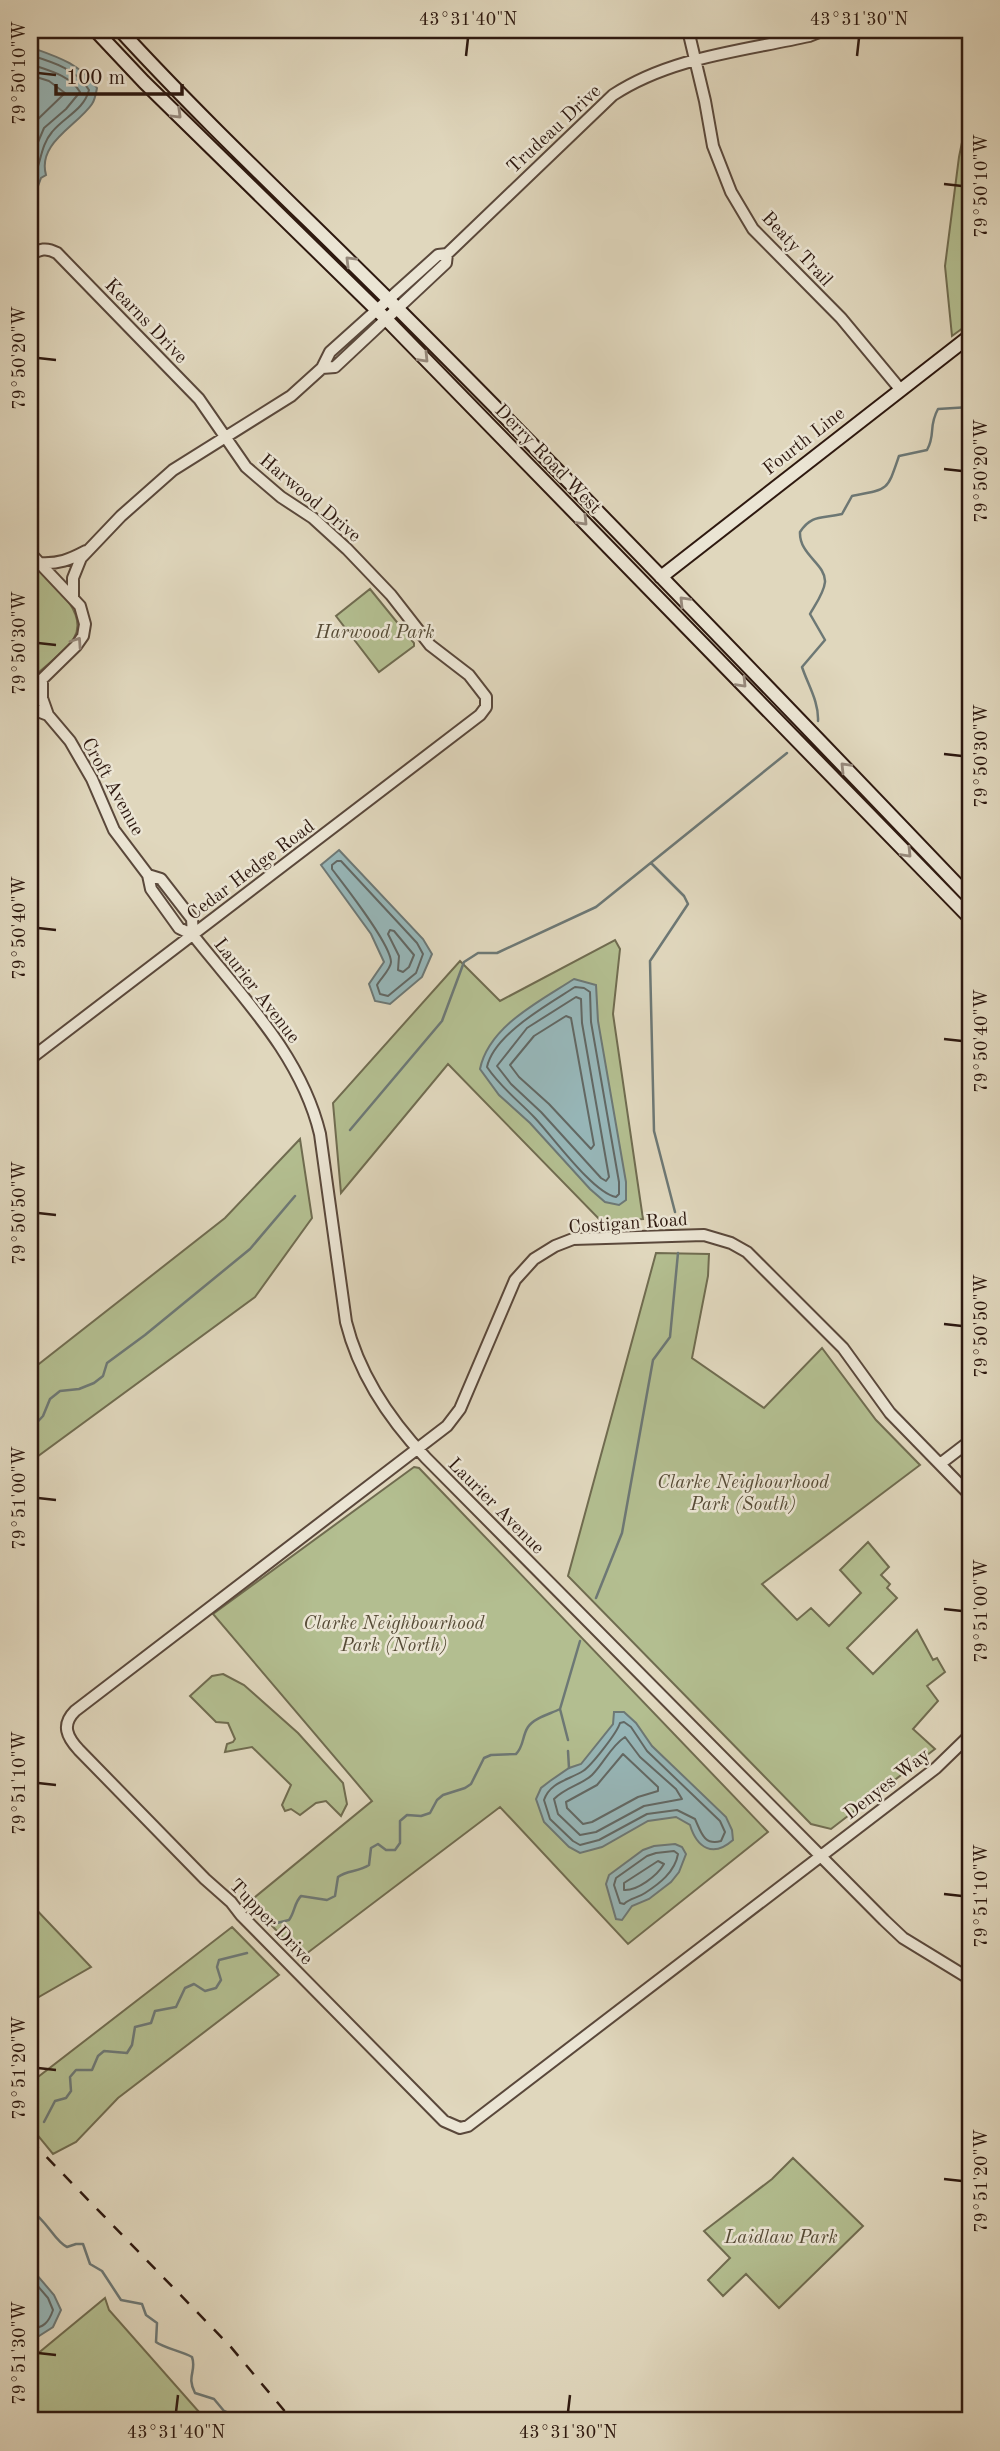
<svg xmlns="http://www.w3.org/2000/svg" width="1000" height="2451" font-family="'Old Standard TT',serif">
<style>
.green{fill:#b3be90;stroke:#706c50;stroke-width:2}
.water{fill:#97b7b9;stroke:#6d7875;stroke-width:2}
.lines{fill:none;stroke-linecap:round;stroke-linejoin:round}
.shore{stroke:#626864;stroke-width:2}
.stream{stroke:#6d7875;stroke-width:2.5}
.tertiary-casing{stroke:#5a483b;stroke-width:14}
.secondary-casing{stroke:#2e1910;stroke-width:16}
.tertiary{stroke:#ebe5d4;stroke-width:10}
.secondary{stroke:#ebe5d4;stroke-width:12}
.rail{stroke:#2e1910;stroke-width:2.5;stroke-dasharray:12 12;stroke-linecap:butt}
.oneway{stroke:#96897c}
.ticks{fill:none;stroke:#2e1910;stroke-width:2.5}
.labels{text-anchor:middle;stroke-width:5;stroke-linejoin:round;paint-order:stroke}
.street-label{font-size:19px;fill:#2e1910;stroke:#ebe5d4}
.park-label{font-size:19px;font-style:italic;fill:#564b36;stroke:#ebe5d4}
.neatline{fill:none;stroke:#2e1910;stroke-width:2.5}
.ticks-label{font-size:18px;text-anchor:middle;fill:#2e1910}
</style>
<rect width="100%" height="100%" fill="#e0d7bd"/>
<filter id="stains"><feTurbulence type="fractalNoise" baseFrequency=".00286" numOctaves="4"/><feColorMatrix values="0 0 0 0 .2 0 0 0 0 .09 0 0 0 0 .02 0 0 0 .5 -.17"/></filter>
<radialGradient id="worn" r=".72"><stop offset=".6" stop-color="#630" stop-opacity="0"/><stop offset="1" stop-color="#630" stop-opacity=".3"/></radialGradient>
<path class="green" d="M970 91V291L967 325 952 336 945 266 959 157 967 118 962 97Z
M30 562C47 579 90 611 74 638 67 650 41 670 30 680Z
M370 589 414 643V646L379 672 336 616Z
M615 940 620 949 613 1014 643 1219 602 1222 448 1064 341 1193 333 1103 460 961 500 1001Z
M300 1139 312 1218 255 1297 30 1462V1371L225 1218Z
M656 1253 709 1254 708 1276 692 1358 764 1408 822 1348 876 1420 920 1465 762 1584 797 1620 811 1608 829 1626 861 1593 840 1570 868 1542 889 1567 881 1575 890 1584 887 1588 897 1598 847 1648 873 1674 917 1630 933 1660 937 1658 945 1672 927 1686 938 1701 913 1729 935 1749 831 1829 811 1824 568 1576Z
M414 1467 419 1468 768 1832 628 1944 500 1807 302 1957 249 1902 372 1801 213 1614Z
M223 1674 244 1685 298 1733 343 1783 347 1804 341 1816 326 1801 316 1803 300 1815 291 1809 285 1811 282 1805 291 1785 252 1747 225 1752 227 1744 233 1742 235 1739 228 1723 216 1722 190 1696 212 1676Z
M30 1903 91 1967 30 2002Z
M232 1927 279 1975 118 2098 76 2142 53 2154 30 2126V2087L38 2077Z
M793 2158 863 2226 779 2308 746 2274 723 2296 708 2280 730 2258 704 2231 772 2179Z
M105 2298 109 2310 207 2421H30V2360Z"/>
<path class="water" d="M30 47C58 57 79 63 97 88 96 93 95 100 92 104 77 126 37 143 46 175L41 178 37 189 30 195Z
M339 850 423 939 432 954 422 977 390 1004 375 1001 369 984 384 962 371 934 321 865Z
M574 979 596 985 598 1021 626 1182V1200L619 1205 605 1202 590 1189 530 1123 499 1095 480 1069C489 1026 540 1001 574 979Z
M614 1712H624L636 1723 652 1746 726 1817 732 1830 733 1840C713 1858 697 1848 690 1825L676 1817 648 1821 602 1847 580 1853 569 1847 544 1822 536 1799 541 1788 550 1781 569 1768 581 1764 613 1724Z
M675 1844 682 1847 686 1854 679 1872 671 1882 649 1899 632 1906 622 1920 616 1919 606 1884 609 1875 643 1850 654 1846Z
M30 2267 54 2295 61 2310 53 2327 39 2336 30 2335Z"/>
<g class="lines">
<path class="shore" d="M30 55C52 62 77 69 89 90 84 110 64 117 52 132 39 147 41 170 30 184
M30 64C47 70 70 75 80 92L66 109 44 128 30 161
M30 75 49 81 65 93 37 120 30 133
M337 861H341L417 943 423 954 416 973 388 996 380 994 377 985C380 979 391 969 391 962 391 944 344 885 332 869V865Z
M390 930 394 931 414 955 409 967 403 972 398 970 399 956 388 934Z
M575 987 584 988 590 992 591 1022 619 1182V1194L616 1197C593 1193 553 1137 535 1118 519 1101 501 1088 487 1067 494 1034 549 1004 575 987Z
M576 997 581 999 582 1023 609 1177 606 1181 601 1178 541 1112 511 1084 497 1066 527 1028Z
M566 1016 571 1018 594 1145 591 1149 549 1104 519 1077 510 1065 534 1036Z
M624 1722 631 1727 647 1751 720 1821 725 1832 721 1841C704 1846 701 1832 695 1819L677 1810 647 1814 599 1840 580 1845 573 1841 550 1819 544 1800C550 1782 569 1780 583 1771 591 1766 617 1733 620 1723Z
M625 1737 640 1757 676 1789 682 1799 644 1806 596 1832 580 1835 558 1814 554 1799C566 1787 583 1784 592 1775 604 1763 611 1746 625 1737Z
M623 1754 658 1787V1791L638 1797 592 1822 583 1824 567 1808 566 1802 597 1785Z
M674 1851 678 1854C675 1872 659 1884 645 1893 638 1898 630 1898 624 1904L620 1903 614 1885 616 1878 647 1856 656 1853Z
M658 1861 664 1864C657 1876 637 1891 624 1890V1883Z
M30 2277 48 2298 53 2310C49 2322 43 2329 30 2328"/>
<path class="stream" d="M969 353 970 357
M818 721C819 702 808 685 802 667L825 640 810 614C815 605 824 593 825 582 826 564 799 555 800 532 812 514 822 519 842 514L852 496C889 489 887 491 899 456L927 450C936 434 928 427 938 409L970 407
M651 863 684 896 688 904 650 961 654 1131 675 1212
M350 1130 442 1021 464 962 478 953H497L596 907 787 753
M30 1430 43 1416 50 1399 60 1391 79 1389 94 1383 103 1376 107 1363 145 1335 250 1249 295 1196
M596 1598 622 1533 653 1360 670 1337 678 1253
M568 1740 560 1709 580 1641
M568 1751 569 1768
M277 1923 289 1920C295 1912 294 1903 301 1896L327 1900 335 1896 338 1877C347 1870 359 1872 369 1865L371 1848 378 1844 386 1850H395L400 1843V1821L407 1815 421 1816 430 1813 437 1800 443 1795 465 1788 471 1784 484 1758 491 1755 516 1754C524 1746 522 1736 528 1727 534 1718 550 1714 560 1709
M44 2122 55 2101 66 2098 71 2091 70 2077 76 2070H92L98 2056 104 2051 127 2053 132 2045 135 2027 151 2023 155 2011 176 2007 185 1988 194 1984 205 1991 216 1988 221 1980 217 1967 219 1960 247 1953
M30 2210C46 2219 55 2242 67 2247L76 2244H83L90 2264 102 2271 121 2300 142 2304 146 2315 157 2323 156 2342C164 2348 181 2351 192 2357 197 2371 186 2376 195 2393L214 2399 224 2411 245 2421"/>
<defs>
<path id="tertiary" d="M688 30 705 101 713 146 731 192 753 229 841 318 900 389
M30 255C40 249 46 247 57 253L199 399 246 467 281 497 313 518 347 549 391 595 430 645 469 675 486 697V707L480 715 30 1059
M322 368 335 367 446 263 447 254
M30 553 80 606 85 624 83 636 76 646 30 691
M40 563C59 564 69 560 86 551
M73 598V578L81 558 121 516 173 470 291 396 322 368 330 352 438 255 447 254 613 95C671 57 742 51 809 36L824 30
M42 679V698L48 715
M30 708 48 715 70 741 92 779 114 830 148 875 151 889 179 928 193 935C242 997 301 1055 320 1134L346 1322C359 1374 389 1419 426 1458L884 1920 903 1938 970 1979
M148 875 161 879 192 919 193 935
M940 1464 970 1441
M970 1495 890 1413 843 1348 747 1252 731 1243 704 1235 573 1239 555 1246 534 1259 515 1280 460 1409 447 1426 75 1711C61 1725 67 1737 79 1750L205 1879 231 1902 241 1915 444 2121 460 2128 468 2126 936 1768 970 1735"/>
<path id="secondary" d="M95 30 144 82 387 320 970 918
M120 30C208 126 304 215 396 307 590 501 781 700 970 898
M661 577 970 336"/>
</defs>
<use href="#tertiary" class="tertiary-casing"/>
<use href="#secondary" class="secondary-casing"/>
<use href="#tertiary" class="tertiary"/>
<use href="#secondary" class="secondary"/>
<path class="rail" d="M30 2140 230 2346 293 2421"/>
</g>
<defs><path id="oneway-chevron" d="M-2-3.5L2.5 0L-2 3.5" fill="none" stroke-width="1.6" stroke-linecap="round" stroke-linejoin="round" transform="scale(1.75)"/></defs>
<g class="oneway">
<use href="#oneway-chevron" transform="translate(177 114) rotate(44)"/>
<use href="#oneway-chevron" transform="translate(350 261) rotate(-135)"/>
<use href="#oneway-chevron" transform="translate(424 358) rotate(46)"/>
<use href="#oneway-chevron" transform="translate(583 521) rotate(46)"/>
<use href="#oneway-chevron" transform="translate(684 601) rotate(-134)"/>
<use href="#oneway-chevron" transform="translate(77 642) rotate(-56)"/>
<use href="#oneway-chevron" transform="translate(742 683) rotate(46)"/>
<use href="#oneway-chevron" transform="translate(845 767) rotate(-134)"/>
<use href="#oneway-chevron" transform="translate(907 853) rotate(46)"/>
</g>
<path class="ticks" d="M466 56 468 38M857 56 859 38M38 73 56 75M944 184 962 186M38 358 56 360M944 469 962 471M38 643 56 645M944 754 962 756M38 928 56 930M944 1039 962 1041M38 1213 56 1215M944 1324 962 1326M38 1498 56 1500M944 1609 962 1611M38 1783 56 1785M944 1894 962 1896M38 2068 56 2070M944 2179 962 2181M38 2353 56 2355M176 2412 178 2395M568 2412 570 2395"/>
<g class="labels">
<g class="street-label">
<text transform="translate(553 128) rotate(-43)" y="7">Trudeau Drive</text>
<text transform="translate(798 248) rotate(47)" y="7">Beaty Trail</text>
<text transform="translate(147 320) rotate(46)" y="7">Kearns Drive</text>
<text transform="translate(803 440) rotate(-38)" y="7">Fourth Line</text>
<text transform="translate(549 458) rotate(46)" y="7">Derry Road West</text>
<text transform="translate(311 497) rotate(40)" y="7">Harwood Drive</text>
<text transform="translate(114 786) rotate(61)" y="7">Croft Avenue</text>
<text transform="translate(250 869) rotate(-37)" y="7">Cedar Hedge Road</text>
<text transform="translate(258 990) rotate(52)" y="7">Laurier Avenue</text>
<text transform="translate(628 1222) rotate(-4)" y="7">Costigan Road</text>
<text transform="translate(497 1505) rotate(45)" y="7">Laurier Avenue</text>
<text transform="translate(886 1783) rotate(-38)" y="7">Denyes Way</text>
<text transform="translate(272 1921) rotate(46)" y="7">Tupper Drive</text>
</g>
<g class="park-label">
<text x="375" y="638">Harwood Park</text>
<text x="743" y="1488">Clarke Neighourhood<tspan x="743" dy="22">Park (South)</tspan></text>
<text x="394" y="1629">Clarke Neighbourhood<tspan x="394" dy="22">Park (North)</tspan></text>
<text x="781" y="2243">Laidlaw Park</text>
</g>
</g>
<rect width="1000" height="2451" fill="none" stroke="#e0d7bd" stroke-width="77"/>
<path d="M56 84v10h126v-10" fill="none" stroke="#2e1910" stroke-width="3.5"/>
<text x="66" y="84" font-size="21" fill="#2e1910" stroke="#ebe5d4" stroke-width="5" paint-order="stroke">100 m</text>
<rect x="38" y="38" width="924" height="2374" class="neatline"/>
<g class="ticks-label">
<text x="468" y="25">43°31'40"N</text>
<text x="859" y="25">43°31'30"N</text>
<text transform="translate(19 73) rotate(-90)" y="6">79°50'10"W</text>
<text transform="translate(981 186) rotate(-90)" y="6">79°50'10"W</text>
<text transform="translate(19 358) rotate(-90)" y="6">79°50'20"W</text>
<text transform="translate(981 471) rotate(-90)" y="6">79°50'20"W</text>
<text transform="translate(19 643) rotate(-90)" y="6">79°50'30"W</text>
<text transform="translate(981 756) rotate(-90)" y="6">79°50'30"W</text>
<text transform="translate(19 928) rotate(-90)" y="6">79°50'40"W</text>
<text transform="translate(981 1041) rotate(-90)" y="6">79°50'40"W</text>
<text transform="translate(19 1213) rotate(-90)" y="6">79°50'50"W</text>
<text transform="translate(981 1326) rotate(-90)" y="6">79°50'50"W</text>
<text transform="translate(19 1498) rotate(-90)" y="6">79°51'00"W</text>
<text transform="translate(981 1611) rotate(-90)" y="6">79°51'00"W</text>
<text transform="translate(19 1783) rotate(-90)" y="6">79°51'10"W</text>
<text transform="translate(981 1896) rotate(-90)" y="6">79°51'10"W</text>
<text transform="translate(19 2068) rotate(-90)" y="6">79°51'20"W</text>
<text transform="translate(981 2181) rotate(-90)" y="6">79°51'20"W</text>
<text transform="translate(19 2353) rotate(-90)" y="6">79°51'30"W</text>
<text x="176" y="2438">43°31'40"N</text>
<text x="568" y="2438">43°31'30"N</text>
</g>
<rect width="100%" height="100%" filter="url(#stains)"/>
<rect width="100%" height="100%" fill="url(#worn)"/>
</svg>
